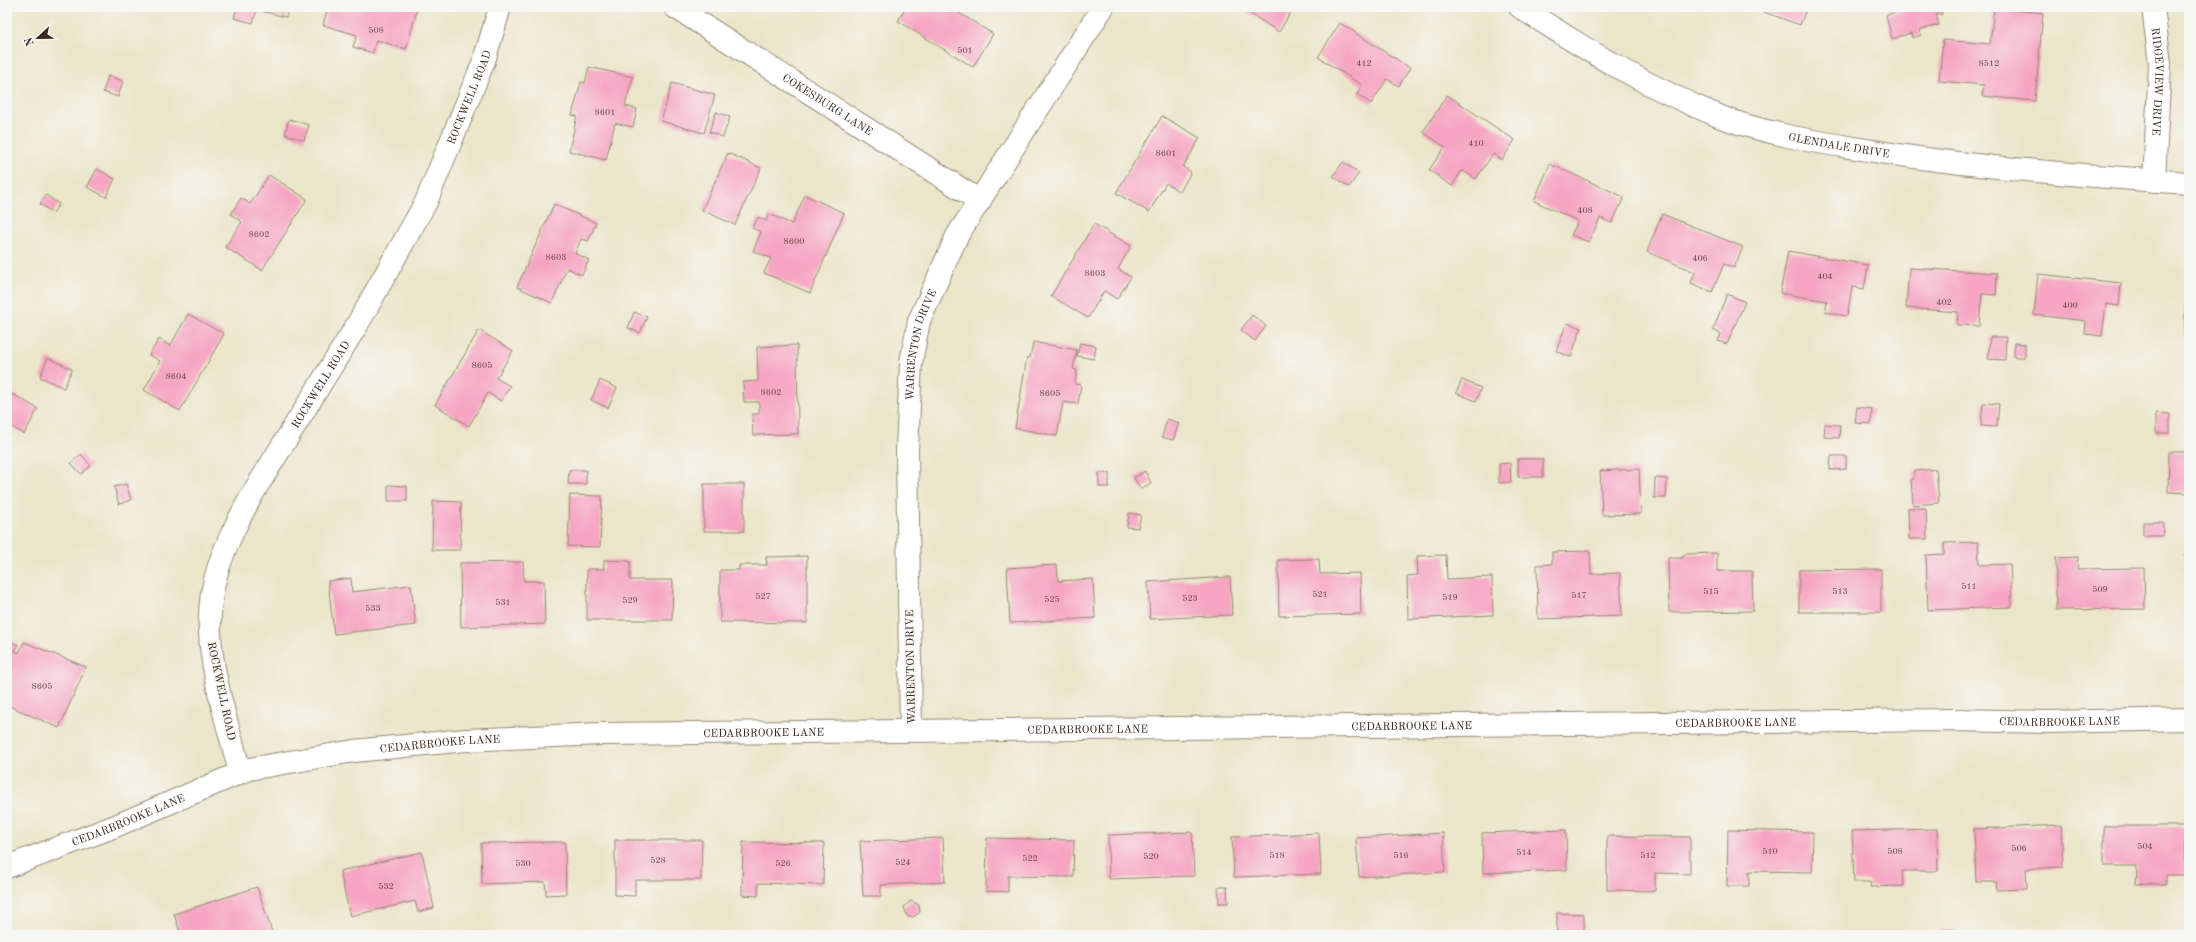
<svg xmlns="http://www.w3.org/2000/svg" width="2196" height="942" font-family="'Old Standard TT',serif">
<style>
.building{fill:#f6a6c3}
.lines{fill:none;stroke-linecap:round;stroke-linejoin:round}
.street-casing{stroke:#938874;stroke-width:24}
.street{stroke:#fff;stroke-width:22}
.labels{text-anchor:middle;stroke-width:3.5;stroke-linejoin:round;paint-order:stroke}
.number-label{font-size:9px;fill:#6a4947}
.street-label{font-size:11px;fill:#3b2a1e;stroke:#f6f6f2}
</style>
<rect width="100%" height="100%" fill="#f6f6f2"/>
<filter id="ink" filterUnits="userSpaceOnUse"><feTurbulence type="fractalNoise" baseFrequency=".025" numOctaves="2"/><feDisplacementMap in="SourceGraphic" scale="8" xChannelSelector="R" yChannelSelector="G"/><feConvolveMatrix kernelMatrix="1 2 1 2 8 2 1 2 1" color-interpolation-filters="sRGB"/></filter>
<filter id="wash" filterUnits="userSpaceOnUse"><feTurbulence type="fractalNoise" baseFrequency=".012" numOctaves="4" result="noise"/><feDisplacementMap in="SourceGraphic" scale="16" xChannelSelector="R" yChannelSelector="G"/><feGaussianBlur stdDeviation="0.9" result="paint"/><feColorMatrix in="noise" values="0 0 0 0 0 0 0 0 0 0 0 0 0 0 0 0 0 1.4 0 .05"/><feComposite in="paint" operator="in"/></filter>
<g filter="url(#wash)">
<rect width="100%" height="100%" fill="#ebe5c9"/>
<g id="blocks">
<path class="building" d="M237 7H289L286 17 257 10 253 23 234 18Z
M328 7H418L406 49 376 40 373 53 353 47 357 35 323 25Z
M906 7H963L959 13 993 34 973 67 898 21Z
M1240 7H1294L1279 32Z
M1750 7H1807L1800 25Z
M1914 7H1940L1942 14 1936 15 1939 25 1919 30 1921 35 1912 38 1911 33 1892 39 1886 15Z
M1994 8 2043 13 2035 101 1982 96 1984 85 1939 81 1943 40 1990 44Z
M1340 23 1410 68 1399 86 1387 79 1371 104 1357 94 1362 85 1318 57Z
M589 67 633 77 625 106 637 109 633 127 615 123 606 160 569 151 577 116 572 115 581 82 585 83Z
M108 76 123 81 118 97 103 92Z
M672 83 715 95 704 133 661 121Z
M1447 95 1515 140 1502 160 1493 154 1476 179 1462 170 1452 186 1429 170 1445 147 1423 132Z
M716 112 730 117 723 137 709 132Z
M1162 116 1200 138 1183 167 1191 172 1180 192 1166 183 1149 212 1116 193Z
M289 119 309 125 304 140 285 134Z
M728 153 761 168 735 225 702 210Z
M1343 162 1359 173 1349 187 1333 176Z
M1550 164 1624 197 1612 223 1600 218 1589 242 1571 235 1578 221 1534 201Z
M97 169 115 179 106 197 87 187Z
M269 175 307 199 262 270 225 247 242 222 231 214 241 198 250 204Z
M46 195 59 204 53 213 40 204Z
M805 195 844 213 810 293 764 273 771 258 753 251 761 232 752 228 758 217 766 221 769 214 792 224Z
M554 204 596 223 588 241 581 239 575 253 589 260 582 275 567 268 552 303 517 287Z
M1662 214 1743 247 1734 268 1724 264 1712 292 1691 283 1695 272 1647 252Z
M1094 224 1131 246 1118 269 1131 277 1117 299 1104 291 1088 318 1051 296Z
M1788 251 1868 265 1864 289 1852 287 1847 316 1825 312 1827 301 1780 293Z
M1909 268 1997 273 1996 295 1982 294 1979 326 1957 325 1958 312 1906 308Z
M2038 274 2121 283 2119 306 2106 304 2102 336 2085 334 2086 321 2034 315Z
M2186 293H2189V338H2184Z
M1727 294 1745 302 1727 344 1718 341 1721 334 1713 330Z
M634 312 647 317 640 333 628 328Z
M188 314 224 334 180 411 144 390 160 361 149 355 159 339 170 346Z
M1252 315 1266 326 1255 341 1241 330Z
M1567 323 1581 328 1571 357 1556 351Z
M479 330 513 351 496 378 510 386 501 401 488 393 469 426 435 405Z
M1990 337H2006L2005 360 1988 359Z
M1033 342 1077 350 1073 369 1077 370 1075 384 1081 385 1078 404 1063 402 1057 436 1015 428 1027 357 1030 358Z
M1080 343 1096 346 1094 359 1077 356Z
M2014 343 2025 344V357H2014Z
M797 345 798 434 753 435 752 414H759V402H744L743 382 758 381 757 347Z
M48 358 72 369 64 388 40 377Z
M600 380 617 388 608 408 591 400Z
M1462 380 1481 388 1476 401 1456 393Z
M13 394 38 409 24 434 7 424V405Z
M1983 403 1999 404 1997 427 1981 426Z
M1857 407 1872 409 1871 424 1855 423Z
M2156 413 2170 414V433H2156Z
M1167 419 1179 423 1173 440 1162 437Z
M1825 424 1840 425 1839 438 1824 437Z
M2169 452H2189V493L2168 492Z
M81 454 91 466 81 474 71 463Z
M1831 456H1846V469L1830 470Z
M1518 459H1543V477H1518Z
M1510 463 1511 482 1499 483V464Z
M1639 469 1641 514 1602 515 1600 471Z
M1936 469 1939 503 1913 505 1911 479H1914V471Z
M569 470H586V484H568Z
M1145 471 1151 483 1141 489 1134 478Z
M1099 473H1109V487H1099Z
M1655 478 1667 479 1666 498H1654Z
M126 484 131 500 119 504 114 487Z
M704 484H744V531H704Z
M388 485 407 486V501H388Z
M570 495 602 496 600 547 568 546Z
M433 501 461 502 460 550H432Z
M1908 508H1926L1927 539H1909Z
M1129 513 1141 515 1138 528 1127 527Z
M2143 522H2163V536H2143Z
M1978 542 1979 565 2010 564 2012 607 1928 610 1926 555 1944 554V543Z
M1590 551 1591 574 1620 573 1622 616 1538 619 1537 565 1552 564V552Z
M1717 553V571H1752L1753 611 1669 612 1668 558H1683L1684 554Z
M1446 555 1447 579 1492 577 1493 615 1408 619 1407 576 1418 575 1417 556Z
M2185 555H2189V605H2188Z
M807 556V623L720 622V570H739V565H767L766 557Z
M2078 557 2077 569 2144 568 2145 609 2056 610V558Z
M1319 559 1320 574 1360 573 1361 614 1279 616 1278 560Z
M604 560 630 561V580H673L672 620H587V569H604Z
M523 562 524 581H544L545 624 461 627 460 563Z
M1057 565 1058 581 1093 579 1095 618 1010 623 1007 568Z
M1881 569V612H1799V570Z
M1230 577 1232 615 1150 619 1148 582Z
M351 578 352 592 411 585 416 625 334 634 328 581Z
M7 640 18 645 15 651 19 653 24 642 86 667 59 728 7 705Z
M2061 825 2063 867 2026 869 2027 889 1997 890 1996 882H1976L1974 829Z
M2104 826H2186L2185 875H2166V884H2136L2137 866H2104Z
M1937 829 1938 871H1902L1903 886 1870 887 1871 882H1854L1852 831Z
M1566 830 1567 870 1483 873 1482 833Z
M1728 830 1813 832 1812 872 1749 871V886H1727Z
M1192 832 1194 876 1109 879 1108 835Z
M1319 833 1321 874 1234 877 1232 837Z
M1443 833 1445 872 1359 877 1356 838Z
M1607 836 1690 837V874L1655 873V891L1607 890Z
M943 838 945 882 881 885V896H863L860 841Z
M987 838 1074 840 1073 877 1008 876V892L986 891Z
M615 840H702L701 880H635V896L615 895Z
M565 842 566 894 546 895 545 882 482 884 481 843Z
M743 842 824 843 823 885 758 883V896L742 895Z
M422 852 434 908 418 912 415 901 350 916 340 871Z
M257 887 273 935H181L174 914Z
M1218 887H1227L1228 903H1219Z
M911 901 919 905 920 912 913 917 907 916 904 907Z
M1557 913 1584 914V935H1557Z
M1941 930H1956V935H1941Z"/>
</g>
</g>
<g filter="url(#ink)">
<use href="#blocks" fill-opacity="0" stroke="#938874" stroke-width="1"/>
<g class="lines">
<defs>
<g id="street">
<path id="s1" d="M675 7 980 201"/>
<path id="s2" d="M1520 7C1584 49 1649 88 1721 117 1764 133 1810 141 1855 148 1965 167 2078 175 2189 183"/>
<path id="s3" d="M2153 7 2160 64 2154 181"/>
<path id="s4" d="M911 730 907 451 911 362 919 321 957 236 1103 7"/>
<path id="s5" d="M240 772C225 713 201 649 213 588 220 554 237 522 253 493L357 325 426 202 484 61 500 7"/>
<path id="s6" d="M7 867 113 827 249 769 354 751 466 740 601 734 1953 720 2047 722 2189 719"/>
</g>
</defs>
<use href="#street" class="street-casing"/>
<use href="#street" class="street"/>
</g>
</g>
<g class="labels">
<g class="number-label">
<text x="376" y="33">508</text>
<text x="965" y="53">501</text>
<text x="1364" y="66">412</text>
<text x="1989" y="66">8512</text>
<text x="605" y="115">8601</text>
<text x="1476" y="146">410</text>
<text x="1166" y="156">8601</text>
<text x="1585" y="213">408</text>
<text x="259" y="237">8602</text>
<text x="794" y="244">8600</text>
<text x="556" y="260">8603</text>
<text x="1700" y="261">406</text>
<text x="1095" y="276">8603</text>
<text x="1825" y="279">404</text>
<text x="1944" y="305">402</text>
<text x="2070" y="308">400</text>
<text x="482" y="368">8605</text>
<text x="176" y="379">8604</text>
<text x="771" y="395">8602</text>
<text x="1050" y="396">8605</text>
<text x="1969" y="589">511</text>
<text x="2100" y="592">509</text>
<text x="1711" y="594">515</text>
<text x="1840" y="594">513</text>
<text x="1320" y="597">521</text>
<text x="1579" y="598">517</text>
<text x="763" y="599">527</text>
<text x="1450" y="600">519</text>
<text x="1190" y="601">523</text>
<text x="1052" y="602">525</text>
<text x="630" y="603">529</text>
<text x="503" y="605">531</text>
<text x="373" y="611">533</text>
<text x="42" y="689">8605</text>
<text x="2145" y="849">504</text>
<text x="2019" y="851">506</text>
<text x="1770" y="854">510</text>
<text x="1895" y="854">508</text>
<text x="1524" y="855">514</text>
<text x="1277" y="858">518</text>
<text x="1401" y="858">516</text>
<text x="1648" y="858">512</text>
<text x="1151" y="859">520</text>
<text x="1030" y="861">522</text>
<text x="658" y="863">528</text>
<text x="903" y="865">524</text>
<text x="523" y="866">530</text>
<text x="783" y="866">526</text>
<text x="386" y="889">532</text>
</g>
<g class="street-label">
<text dy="4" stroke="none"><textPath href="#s3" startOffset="75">RIDGEVIEW DRIVE</textPath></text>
<text dy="4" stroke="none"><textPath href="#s5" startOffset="743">ROCKWELL ROAD</textPath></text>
<text dy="4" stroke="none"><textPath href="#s1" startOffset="181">COKESBURG LANE</textPath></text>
<text dy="4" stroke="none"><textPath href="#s2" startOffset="351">GLENDALE DRIVE</textPath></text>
<text dy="4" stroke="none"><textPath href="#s4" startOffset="387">WARRENTON DRIVE</textPath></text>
<text dy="4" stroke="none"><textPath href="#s5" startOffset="419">ROCKWELL ROAD</textPath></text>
<text transform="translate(910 667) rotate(-91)" y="4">WARRENTON DRIVE</text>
<text transform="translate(222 691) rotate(78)" y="4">ROCKWELL ROAD</text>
<text dy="4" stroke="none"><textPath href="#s6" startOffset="2074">CEDARBROOKE LANE</textPath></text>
<text dy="4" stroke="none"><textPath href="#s6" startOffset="1750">CEDARBROOKE LANE</textPath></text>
<text dy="4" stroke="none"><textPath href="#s6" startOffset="1426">CEDARBROOKE LANE</textPath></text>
<text dy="4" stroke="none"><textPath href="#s6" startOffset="1102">CEDARBROOKE LANE</textPath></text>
<text dy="4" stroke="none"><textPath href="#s6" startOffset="778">CEDARBROOKE LANE</textPath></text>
<text dy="4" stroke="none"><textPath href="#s6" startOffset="454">CEDARBROOKE LANE</textPath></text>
<text dy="4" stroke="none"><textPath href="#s6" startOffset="130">CEDARBROOKE LANE</textPath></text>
</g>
</g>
<rect width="2196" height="942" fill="none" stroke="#f6f6f2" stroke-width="24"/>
<g transform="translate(38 38) rotate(248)" stroke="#f6f6f2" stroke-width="3" paint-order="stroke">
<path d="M0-3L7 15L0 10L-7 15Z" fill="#3b2a1e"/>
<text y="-6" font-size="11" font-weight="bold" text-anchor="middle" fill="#3b2a1e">N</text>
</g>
</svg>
